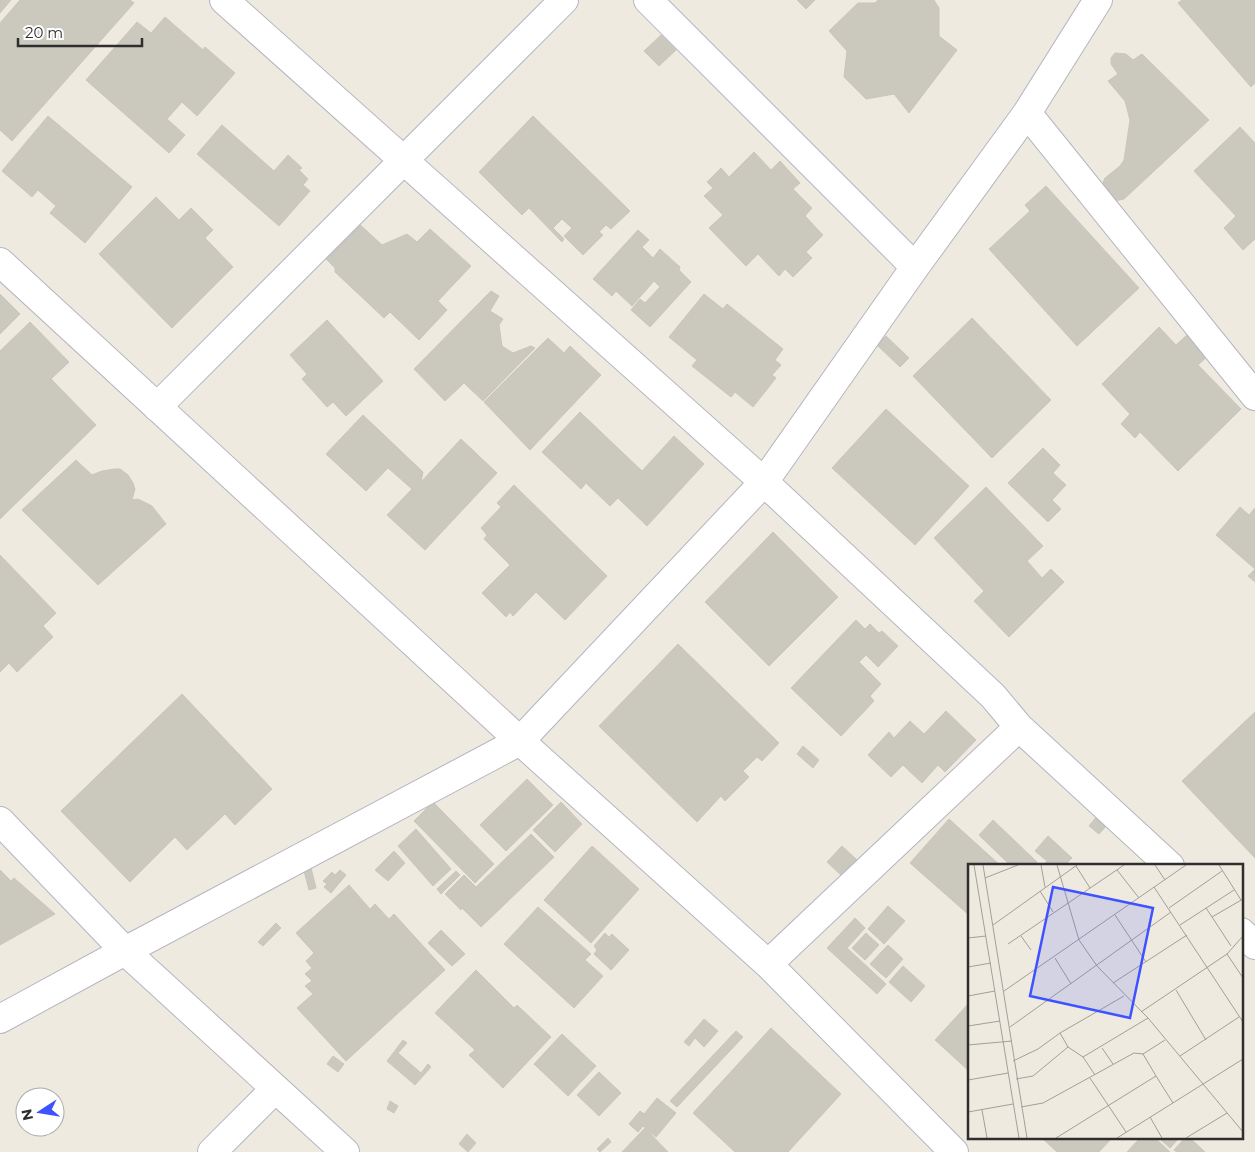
<svg xmlns="http://www.w3.org/2000/svg" width="1255" height="1152" font-family="Montserrat,sans-serif">
<style>
.building{fill:#cbc8be;stroke:#cbc6b9}
.lines{fill:none;stroke-linecap:round;stroke-linejoin:round}
.minor-casing{stroke:#b4b5c1;stroke-width:30}
.tertiary-casing{stroke:#b4b5c1;stroke-width:30}
.minor{stroke:#fff;stroke-width:28}
.tertiary{stroke:#fff;stroke-width:28}
.inset-road{fill:none;stroke:#a29f99;stroke-width:1}
.view{fill:#3e53ff;fill-opacity:0.15;stroke:#3e53ff;stroke-width:2.5}
.inset-edge{fill:none;stroke:#2e2e2e;stroke-width:2.5}
</style>
<rect width="100%" height="100%" fill="#efeae0"/>
<path class="building" d="M0 0H11L0 13Z
M20 0H130L134 3 12 141 0 130V23Z
M797 0H815L806 9Z
M878 0H934L939 8V36L957 50 909 113 894 94 866 99 844 77 847 51 829 31 858 3H875Z
M1182 0H1255V83L1251 87 1178 3Z
M165 17 203 50 205 47 235 73 197 116 182 102 167 119 185 135 169 153 86 80 137 22 151 33Z
M661 35 676 50 659 66 644 51Z
M1115 53 1126 54 1133 60 1142 54 1209 120 1124 199 1114 201 1102 191V185L1105 178 1120 166 1124 160 1130 120 1125 101 1108 81 1118 74 1111 64V58Z
M48 116 132 187 85 243 50 213 56 206 38 190 32 197 2 171Z
M533 116 630 211 611 229 606 225 599 232 603 235 583 255 564 236 572 228 562 219 553 228 564 239 562 242 529 208 522 215 479 172Z
M222 125 274 171 288 155 302 168 299 170 308 179 303 185 310 191 279 226 197 154Z
M1240 127 1255 143V239L1243 250 1224 228 1236 216 1194 171Z
M754 152 771 170 780 161 800 183 793 189 812 208 805 216 823 235 806 252 812 258 793 277 785 269 779 276 758 254 746 266 709 228 723 215 704 196 713 188 707 182 721 168 729 177Z
M1046 186 1139 288 1077 346 989 249 1030 211 1025 205Z
M156 197 179 220 191 208 213 230 205 238 233 267 172 328 99 254Z
M357 222 382 245 407 234 417 242 430 229 471 266 438 301 447 310 419 340 390 312 384 318 335 272V268L324 257Z
M638 230 649 240 642 247 653 258 660 249 680 267 679 270 691 282 650 327 631 310 640 299 645 303 660 287 654 281 632 306 616 291 612 296 593 279Z
M491 291 499 296 490 311 503 319 499 325 502 346 513 353 531 346 535 348 483 401 464 383 445 401 414 369Z
M0 294 20 314 0 334Z
M704 294 723 309 727 304 783 349 775 360 781 365 772 375 776 378 753 407 735 392 731 397 692 366 697 360 669 337Z
M972 318 1051 400 992 458 913 376Z
M327 320 383 381 346 416 333 402 327 407 302 379 307 374 290 355Z
M30 322 69 362 51 379 96 425 0 519V351Z
M1159 327 1176 345 1188 334 1209 355 1198 365 1241 409 1178 471 1140 432 1135 438 1121 424 1130 414 1102 384Z
M886 336 909 358 900 367 877 345Z
M548 338 564 353 570 346 601 375 530 450 484 402Z
M886 409 969 486 915 545 832 468Z
M580 412 642 471 674 436 704 464 647 526 618 498 610 506 586 483 581 489 542 452Z
M363 415 423 472 421 482 461 439 497 473 425 550 387 515 412 489 388 468 366 491 326 454Z
M1043 448 1060 465 1053 473 1066 485 1052 500 1061 509 1048 522 1008 483Z
M76 460 92 475 102 471 115 469H120L128 475 133 483 135 489 132 500 138 499 152 506 166 524 98 585 22 510Z
M514 485 607 576 565 620 536 592 513 616 510 612 506 617 482 593 510 565 484 539 487 535 481 528 501 507 497 503Z
M986 487 1043 546 1027 561 1042 578 1051 569 1064 582 1009 637 974 601 984 591 934 538Z
M1240 507 1249 515 1255 508V582L1248 576 1255 569 1216 535Z
M773 532 838 597 769 666 705 602Z
M0 555 56 613 43 626 53 637 17 672 9 663 0 672Z
M856 620 865 629 870 624 879 633 882 631 898 646 878 667 866 655 859 662 881 684 870 696 874 701 841 736 791 688Z
M678 644 779 743 762 761 757 757 743 771 749 777 725 801 721 796 697 822 599 726Z
M182 694 272 789 235 825 225 814 187 850 175 837 130 882 61 811Z
M946 711 976 740 945 772 938 765 922 783 903 765 891 777 868 755 889 732 894 738 910 721 924 734Z
M1255 712V858L1182 781Z
M803 746 819 760 813 768 797 754Z
M527 779 553 805 506 851 480 825Z
M433 802 494 864 475 883 414 821Z
M561 802 582 824 555 852 533 830Z
M1097 816 1107 825 1099 834 1089 826Z
M949 819 1001 866H969V915L910 863Z
M993 820 1037 862 1034 866H1011L979 835Z
M416 829 451 869 433 886 398 846Z
M531 834 554 857 481 927 462 908 461 910 445 894 464 875 476 887Z
M1048 836 1072 858 1064 866H1042L1047 861 1035 851Z
M592 846 639 889 591 943 544 900Z
M842 846 857 860 842 876 827 862Z
M394 851 405 863 388 881 375 870Z
M311 868 316 888 309 890 304 871Z
M0 870 11 881 14 878 55 914 0 945Z
M340 870 346 875 331 893 324 887 327 884 323 881 332 872 335 875Z
M456 871 460 875 441 894 437 889Z
M349 885 370 909 375 904 389 919 394 914 445 970 346 1061 297 1008 313 994 305 986 312 981 305 974 312 968 306 961 314 953 296 933Z
M888 906 905 921 884 944 868 929Z
M538 907 591 954 585 960 603 976 574 1008 504 944Z
M855 918 865 928 847 948 886 984 877 994 827 948Z
M276 923 281 928 263 946 258 942Z
M441 930 465 954 452 966 428 943Z
M605 933 609 937 612 934 629 950 611 970 594 954 597 950 594 946Z
M866 933 879 945 865 960 852 948Z
M888 945 903 959 886 978 870 964Z
M903 966 925 986 911 1002 889 982Z
M476 970 514 1008 517 1005 551 1037 503 1088 469 1055 475 1050 435 1013Z
M969 1003V1071L935 1040Z
M704 1019 718 1031 704 1047 695 1038 689 1046 684 1042Z
M771 1028 841 1094 788 1152H735L693 1113Z
M736 1031 743 1037 677 1107 670 1101Z
M562 1034 596 1066 568 1096 534 1064Z
M403 1040 407 1043 398 1053 421 1073 428 1064 431 1067 415 1085 387 1061Z
M333 1056 344 1064 338 1072 327 1064Z
M599 1072 621 1093 599 1116 577 1095Z
M657 1098 676 1113 656 1137 643 1126 638 1132 629 1124 640 1111 644 1114Z
M390 1101 398 1106 394 1113 387 1109Z
M645 1128 668 1152H622Z
M467 1134 476 1143 468 1152 459 1144Z
M608 1138 611 1142 600 1152 597 1149Z
M1042 1138H1112L1099 1152H1057Z
M1140 1138H1155L1170 1152H1127Z
M1159 1138H1179L1170 1148Z
M1185 1138H1190L1205 1152H1177L1174 1150Z"/>
<g class="lines">
<defs>
<path id="minor" d="M224 0 764 482 993 696 1019 727 1170 866
M648 0 915 267
M1027 113 1255 396
M157 407 564 0
M0 821 125 951 345 1152
M1241 932 1255 945
M768 964 1019 727
M0 1019 125 951 520 741 764 482 915 267 1027 113 1098 0
M212 1152 275 1089"/>
<path id="tertiary" d="M0 262 520 741 768 964 954 1152"/>
</defs>
<use href="#minor" class="minor-casing"/>
<use href="#tertiary" class="tertiary-casing"/>
<use href="#minor" class="minor"/>
<use href="#tertiary" class="tertiary"/>
</g>
<g transform="translate(968 864)">
<rect width="275" height="275" fill="#efeae0"/>
<path class="inset-road" d="M6 1 51 274M15 1 59 274M73 1 77 23M89 1 111 76 129 102 180 154 275 268M187 1 197 16M251 1 273 36M108 2 122 24M149 6 171 34M17 14 50 1M186 23 275 158M72 27 85 48M201 44 254 7M238 44 244 53 275 35M147 51 178 98M244 53 263 82M25 61 109 1M212 61 266 26M53 72 63 86M0 74 18 72M40 80 156 1M259 90 275 114M87 94 103 120M0 103 23 99M145 119 219 71M208 126 238 176M36 127 218 1M0 132 27 127M173 148 259 90 275 72M0 162 32 157M42 163 203 48M0 181 44 177M134 184 145 200M212 192 271 153M115 193 180 154M45 197 70 185 92 169M127 211 115 193 100 183 92 169 156 132M188 212 175 190 197 176M122 214 158 268M48 215 65 212 100 183M0 216 40 209M53 243 75 239 166 189 175 190M14 246 19 274M0 248 45 240M182 253 194 274M88 274 188 212 205 239M149 274 275 195M218 274 259 249"/>
<path class="view" d="M85 23 185 44 162 154 62 132Z"/>
<rect width="275" height="275" class="inset-edge"/>
</g>
<g transform="translate(40 1112) rotate(258)"><circle r="24" fill="#ffffff" stroke="#ababab"/>
<path d="M0-4L9 19L0 12L-9 19Z" fill="#3e53ff"/>
<text y="-8" font-size="14" font-weight="bold" text-anchor="middle" fill="#2e2e2e">N</text>
</g>
<path d="M18 38v8h124v-8" fill="none" stroke="#2e2e2e" stroke-width="2.5"/>
<text x="25" y="38" font-size="15" fill="#2e2e2e" stroke="#ffffff" stroke-width="4" paint-order="stroke">20 m</text>
</svg>
